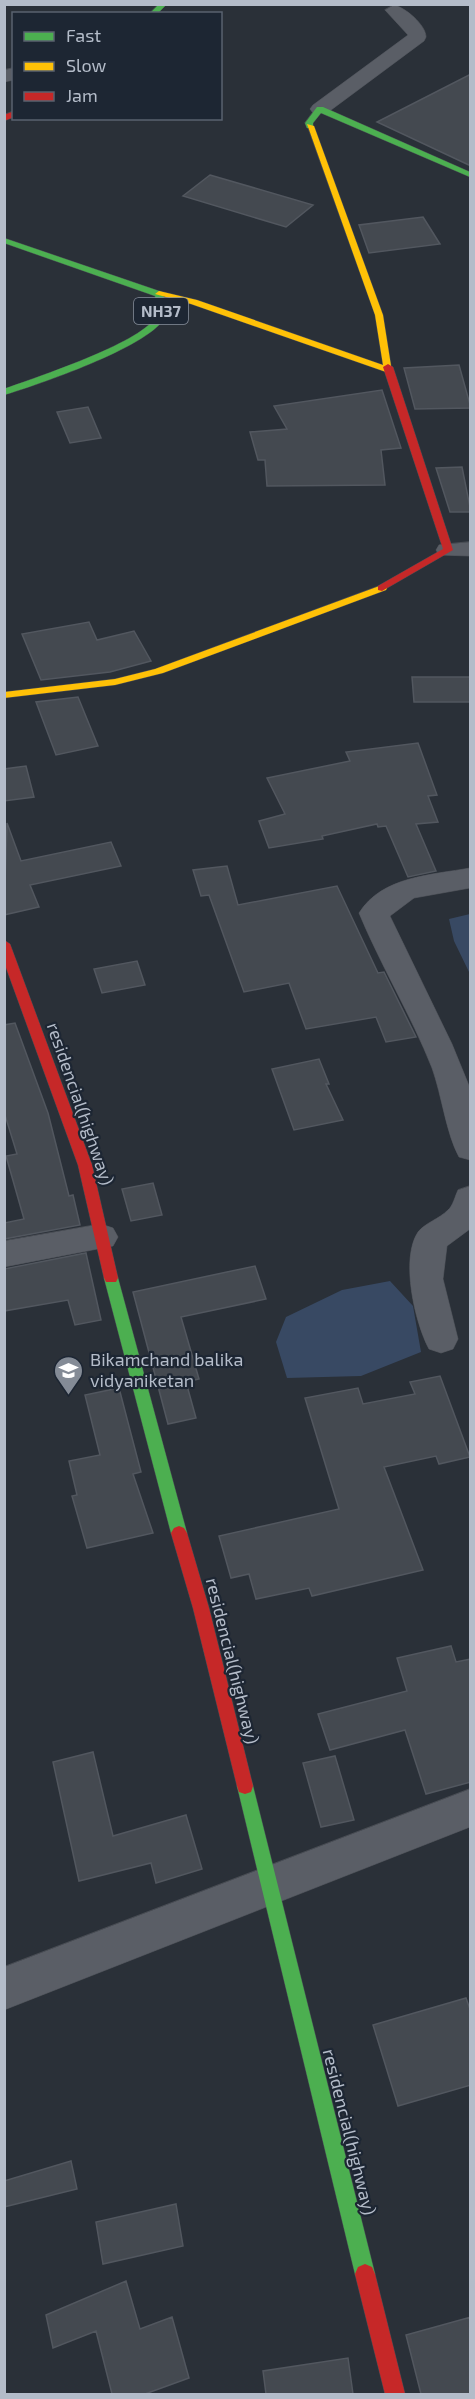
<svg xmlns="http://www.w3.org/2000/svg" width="475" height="2399" font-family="'Exo 2',sans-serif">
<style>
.water{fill:#384963}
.building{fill:#444950;stroke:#52575f;stroke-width:1.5}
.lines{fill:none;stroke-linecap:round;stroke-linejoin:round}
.street-casing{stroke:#484c53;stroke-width:1}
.fast-casing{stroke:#484c53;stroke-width:1}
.slow-casing{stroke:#484c53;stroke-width:1}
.jam-casing{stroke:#484c53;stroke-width:1}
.street{fill:#5a5e66;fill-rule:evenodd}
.fast{fill:#4caf50;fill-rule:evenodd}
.slow{fill:#ffc107;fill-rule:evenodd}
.jam{fill:#c62828;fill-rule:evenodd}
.labels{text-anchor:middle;stroke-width:4.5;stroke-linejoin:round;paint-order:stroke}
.shield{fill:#1d2633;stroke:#878f9c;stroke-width:1.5}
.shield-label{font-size:16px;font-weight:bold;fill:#b4bcc9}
.street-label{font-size:18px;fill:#b4bcc9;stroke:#1d2633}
.poi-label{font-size:18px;fill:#b4bcc9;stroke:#1d2633;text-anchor:start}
</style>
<rect width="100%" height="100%" fill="#2a3038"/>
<path class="water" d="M470 914V974L454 941 449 919Z
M390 1281 413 1306 421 1352 361 1376 287 1378 276 1342 286 1317 342 1290Z"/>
<path class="building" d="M471 74V166L377 122Z
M210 175 313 205 286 227 183 196Z
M423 217 440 244 369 253 359 225Z
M459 365 471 408 415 409 404 368Z
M382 390 401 448 381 450 385 485 267 486 265 460H258L250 432 287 429 274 406Z
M88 407 101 438 70 443 57 412Z
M462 467 471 512H450L436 468Z
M89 622 97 640 134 631 151 661 110 672 41 680 22 634Z
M412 677H471V702H414Z
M78 697 98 746 56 755 36 702Z
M418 743 437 795 428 796 438 822 416 824 436 871 408 877 386 826 378 827 377 824 322 836 323 839 269 848 259 821 285 814 267 778 350 761 346 752Z
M26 766 34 797 4 801V769Z
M7 823 21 861 111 842 121 866 30 885 39 907 4 915Z
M227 866 238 905 337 886 378 973 384 972 416 1037 386 1042 376 1017 306 1029 289 983 244 992 209 895 201 896 193 870Z
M137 961 145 985 102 993 94 969Z
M15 1023 48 1113 69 1196 73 1195 80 1225 4 1239V1223L24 1219 6 1156 17 1154 4 1112V1025Z
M319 1059 329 1084H326L343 1120 294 1130 272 1069Z
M153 1183 162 1215 131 1221 122 1189Z
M86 1253 101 1320 75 1325 68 1300 4 1311V1269Z
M255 1266 266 1299 181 1317 199 1379 186 1382 196 1418 168 1424 133 1292Z
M440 1376 470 1457 439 1464 436 1456 384 1467 423 1570 312 1596 309 1588 256 1599 249 1574 231 1578 219 1536 339 1509 305 1398 358 1388 363 1404 415 1394 410 1382Z
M119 1388 141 1472 133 1474 153 1533 87 1548 72 1496 77 1495 69 1461 100 1455 85 1395Z
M451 1646 456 1662 471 1659V1782L426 1794 405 1730 330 1750 318 1714 407 1691 397 1658Z
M93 1752 113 1836 186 1815 202 1869 156 1883 151 1863 79 1881 53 1762Z
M335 1756 354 1820 321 1827 303 1763Z
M466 1998 471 2012V2085L398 2106 373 2025Z
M71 2161 77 2189 4 2207V2181Z
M176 2204 183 2246 103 2264 96 2222Z
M126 2281 140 2329 172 2317 189 2378 145 2394H112L96 2331 53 2348 46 2315Z
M471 2317V2394H421L406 2335Z
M348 2358 353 2394H266L263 2371Z"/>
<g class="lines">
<defs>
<path id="street" d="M394 5C405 7 426 25 426 37L424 41 327 113H313L310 109 313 105 408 35 385 10Z
M14 68V80L4 82V70Z
M470 542V556L439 555 436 550 439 545Z
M470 868V888L414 898 390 916 452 1044 470 1088V1160L459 1157C446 1133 442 1096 432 1068 411 1015 381 966 359 913 382 876 432 875 470 868Z
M470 1186V1229L447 1246 443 1279 458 1339 453 1349 441 1353 429 1349C415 1323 400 1259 418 1232 425 1223 439 1219 448 1210 453 1206 455 1196 458 1190Z
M101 1224 113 1228 118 1237 113 1246 4 1267V1241Z
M470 1789V1827L4 2010V1967Z"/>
<path id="fast" d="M159 4H167L157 14H149Z
M317 107H323L470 172V177L321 113 313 123V128H307L305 123Z
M4 238 162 292C165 300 169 311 164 319 145 348 40 384 4 395V389C37 377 138 344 155 318 160 311 157 303 155 296L4 243Z
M111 1272 116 1274 118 1278 187 1533 184 1538 179 1540 174 1538 171 1533 104 1278 106 1274Z
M245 1778 251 1780 253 1786 375 2274 372 2281 365 2284 358 2281 355 2274 237 1786 239 1780Z"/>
<path id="slow" d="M307 124 314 126 383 315 392 372H386L191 304 155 294 159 291 197 300 383 365 375 315Z
M382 585 387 588 386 590 163 673 115 685 4 698V692L115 679 155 669Z"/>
<path id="jam" d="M14 111V117L4 121V115Z
M388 364 393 367 453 550 382 591 378 590V586L443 549 383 367Z
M4 940 10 944 92 1165 118 1278 116 1282H106L104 1278 78 1165 4 962Z
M179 1526 184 1528 187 1533 209 1608 253 1786 251 1792 245 1794 239 1792 237 1786 193 1608 171 1533 174 1528Z
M365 2264 372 2267 375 2274 405 2394H385L355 2274 358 2267Z"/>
</defs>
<use href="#street" class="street-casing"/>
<use href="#fast" class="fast-casing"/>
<use href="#slow" class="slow-casing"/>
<use href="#jam" class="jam-casing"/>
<use href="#street" class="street"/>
<use href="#fast" class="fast"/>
<use href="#slow" class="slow"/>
<use href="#jam" class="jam"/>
</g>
<defs>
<symbol id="school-pin" viewBox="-11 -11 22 30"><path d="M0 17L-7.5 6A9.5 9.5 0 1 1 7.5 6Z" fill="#848b96" stroke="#1d2633"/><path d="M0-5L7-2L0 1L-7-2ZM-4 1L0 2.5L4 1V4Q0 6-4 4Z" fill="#fff"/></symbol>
</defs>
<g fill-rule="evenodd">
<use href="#school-pin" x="52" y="1354" width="33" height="45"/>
</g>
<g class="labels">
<rect class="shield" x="134" y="298" width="54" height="26" rx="4.5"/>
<g class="shield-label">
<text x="161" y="317">NH37</text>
</g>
<g class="street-label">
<text transform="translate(80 1104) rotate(71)" y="6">residencial(highway)</text>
<text transform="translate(232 1661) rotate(76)" y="6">residencial(highway)</text>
<text transform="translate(349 2132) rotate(76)" y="6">residencial(highway)</text>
</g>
<g class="poi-label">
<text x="90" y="1366">Bikamchand balika<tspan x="90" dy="21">vidyaniketan</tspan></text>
</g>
</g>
<rect width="475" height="2399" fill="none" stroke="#b4bcc9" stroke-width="12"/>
<rect x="12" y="12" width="210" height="108" fill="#1d2633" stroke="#59626f" stroke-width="1.5"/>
<rect x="24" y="32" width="30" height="9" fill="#4caf50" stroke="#59626f" stroke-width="1.5"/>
<text x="66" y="42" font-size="18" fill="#b4bcc9">Fast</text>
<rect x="24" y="62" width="30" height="9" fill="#ffc107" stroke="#59626f" stroke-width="1.5"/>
<text x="66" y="72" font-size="18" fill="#b4bcc9">Slow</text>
<rect x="24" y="92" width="30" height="9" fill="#c62828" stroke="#59626f" stroke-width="1.5"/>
<text x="66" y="102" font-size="18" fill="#b4bcc9">Jam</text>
</svg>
